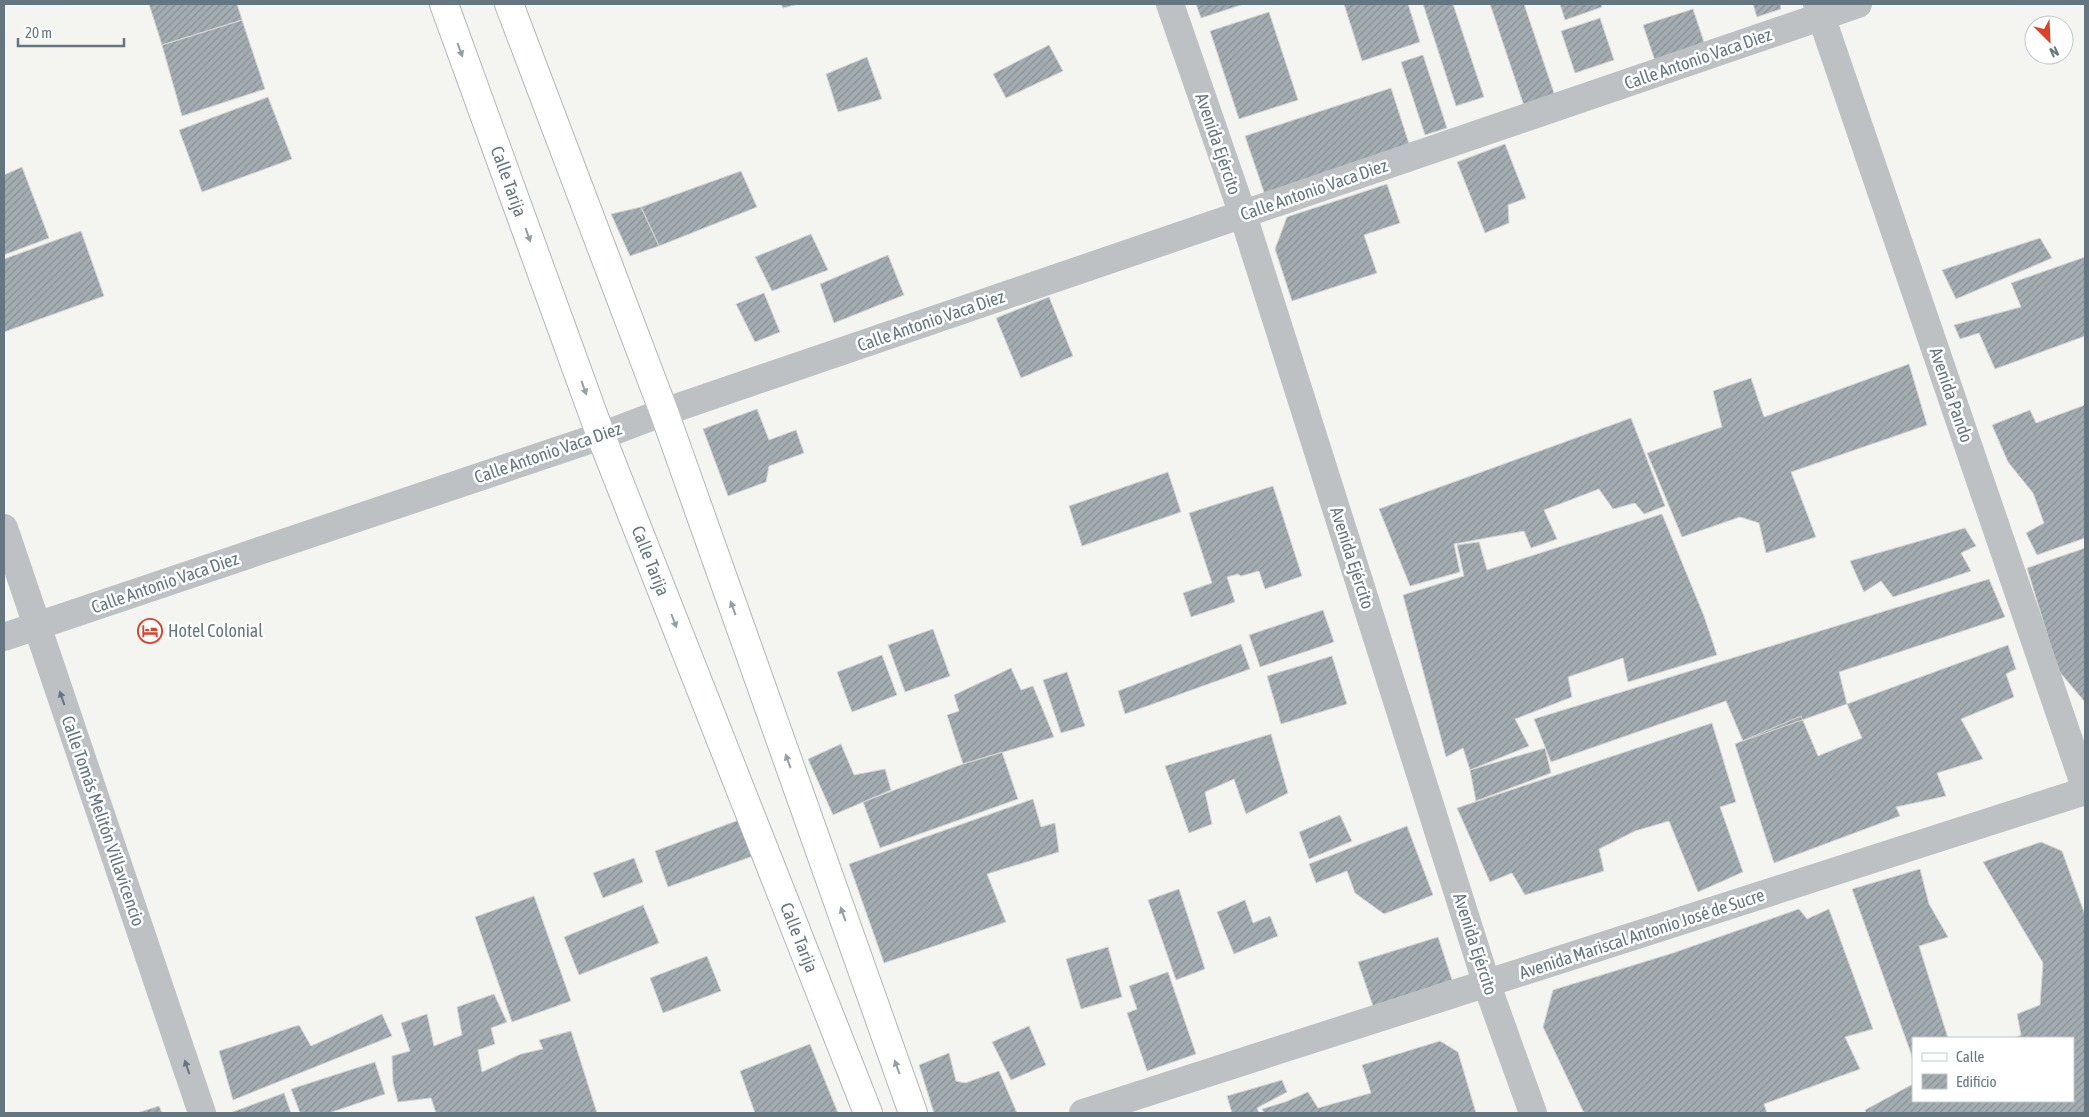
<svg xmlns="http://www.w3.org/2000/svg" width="2089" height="1117" font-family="'Asap Condensed',sans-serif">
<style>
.building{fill:url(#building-hatch);stroke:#d5d5d3}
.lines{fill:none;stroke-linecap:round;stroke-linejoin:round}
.secondary-casing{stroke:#afb5b9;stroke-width:30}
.street{stroke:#bdc1c4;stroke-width:28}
.secondary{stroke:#fff;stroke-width:28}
.oneway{fill:#929fa6}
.oneway2{fill:#647680}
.labels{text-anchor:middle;stroke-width:5;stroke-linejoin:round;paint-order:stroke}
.street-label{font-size:18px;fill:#647680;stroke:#fff}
.poi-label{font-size:18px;fill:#647680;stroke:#fff;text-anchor:start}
</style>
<defs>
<pattern id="building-hatch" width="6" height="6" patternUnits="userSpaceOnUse" patternTransform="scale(1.25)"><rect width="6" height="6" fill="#a4adb1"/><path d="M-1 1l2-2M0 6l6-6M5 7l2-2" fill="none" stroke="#899195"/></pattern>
</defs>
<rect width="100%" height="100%" fill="#f4f4f0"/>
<path class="building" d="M149 4H237L242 20 162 45Z
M781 4H798L783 8Z
M1196 4H1244L1201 18Z
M1344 4H1408L1420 42 1362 61Z
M1423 4H1453L1484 97 1456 106Z
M1490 4H1524L1557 102 1526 112Z
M1560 4H1601L1602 7 1565 20Z
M1753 4H1780L1781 9 1757 17Z
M1693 9 1706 48 1656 64 1643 25Z
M1269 12 1298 100 1239 119 1210 31Z
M1600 18 1614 60 1575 73 1561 31Z
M242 20 265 89 182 116 162 45Z
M1049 45 1063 71 1006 98 993 74Z
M1423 55 1447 128 1425 135 1401 62Z
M867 57 882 99 838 112 826 74Z
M1391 88 1412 153 1267 201 1245 136Z
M268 97 292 159 202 192 179 130Z
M1505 144 1526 198 1508 205 1509 223 1485 233 1457 162Z
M22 167 49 238 4 255V175Z
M741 171 757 207 659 246 641 207Z
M1387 184 1400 223 1364 235 1377 273 1292 301 1275 249 1287 217Z
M641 207 659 246 630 256 611 214Z
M81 231 104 296 4 332V259Z
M811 234 828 270 772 291 755 257Z
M2040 238 2052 258 1956 299 1942 270Z
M888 255 904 295 834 323 820 284Z
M2085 257V336L1995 369 1979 333 1960 339 1954 325 2021 307 2011 283Z
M764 293 780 332 755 342 736 304Z
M1049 297 1073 356 1021 378 996 318Z
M1909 364 1927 425 1791 472 1816 537 1766 553 1759 523 1740 517 1682 537 1647 453 1722 427 1713 391 1751 378 1764 417Z
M2085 405V538L2037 555 2026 533 2044 523 2033 493 2008 462 1992 425 2030 410 2036 423Z
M757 409 769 440 796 430 804 453 769 466 766 482 728 496 703 429Z
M1631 418 1665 506 1644 514 1635 503 1613 509 1599 489 1544 510 1557 539 1531 548 1524 531 1454 544 1460 572 1410 586 1379 509Z
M1168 472 1181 512 1082 546 1069 506Z
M1273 486 1302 576 1265 589 1259 571 1241 576 1238 574 1227 577 1235 602 1191 617 1183 593 1212 583 1189 513Z
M1662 514 1704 616 1717 655 1628 682 1623 658 1568 677 1572 697 1515 719 1529 746 1470 770 1463 748 1446 757 1403 595 1464 576 1457 545 1479 542 1487 570Z
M1965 528 1976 546 1961 553 1971 571 1893 597 1881 581 1864 592 1850 561Z
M2085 548V702L2058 670 2027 568Z
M1989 579 2005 617 1839 672 1847 704 1743 741 1726 701 1551 762 1534 719Z
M1323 610 1334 642 1260 667 1249 635Z
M933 629 950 676 905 692 888 645Z
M1241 644 1250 669 1125 714 1118 691Z
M2008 645 2016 669 2006 674 2014 697 1961 719 1983 759 1937 773 1946 796 1896 807 1900 816 1774 863 1735 744 1801 716 1818 756 1862 738 1847 704Z
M882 655 897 695 852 712 837 672Z
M1332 656 1347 704 1281 724 1267 676Z
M1011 668 1021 690 1033 686 1054 737 963 764 947 715 959 711 954 695Z
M1067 672 1085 726 1061 733 1043 680Z
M1712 723 1736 802 1720 807 1743 872 1698 892 1669 821 1635 831 1599 849 1604 871 1525 895 1512 873 1490 882 1457 808Z
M1271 734 1288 793 1246 814 1234 779 1205 792 1212 824 1189 833 1165 766Z
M841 744 854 775 885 769 891 790 833 815 808 759Z
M1545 748 1551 773 1476 801 1470 770Z
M1002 752 1018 799 880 848 863 802 963 764Z
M1033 799 1041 827 1055 823 1059 852 987 874 1006 922 884 963 849 864Z
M1340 815 1352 841 1309 859 1299 832Z
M739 820 753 856 668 887 655 851Z
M1407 826 1433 895 1384 914 1355 893 1347 871 1316 883 1309 864Z
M2041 842 2062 851 2085 915V1113H1866L1865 1110 1913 1084V1101H2073V1038H2014L2021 1035 2017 1014 2040 1005 2043 963 1983 862Z
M634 858 643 882 603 898 593 873Z
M1920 869 1929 904 1948 937 1919 946 1948 1038H1913V1059L1852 889Z
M1179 889 1205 969 1176 980 1148 900Z
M534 896 571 1001 512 1022 475 917Z
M1245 900 1253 923 1270 916 1278 936 1234 954 1217 912Z
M643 905 659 943 579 975 564 937Z
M1799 909 1807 919 1829 909 1873 1029 1845 1037 1860 1069 1764 1104 1767 1113H1584L1543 1027 1553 990 1673 953Z
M1438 937 1452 980 1373 1006 1358 962Z
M1108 947 1122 997 1081 1009 1066 959Z
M707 956 721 991 663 1013 650 978Z
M1168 972 1196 1054 1147 1071 1127 1013 1137 1009 1129 986Z
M494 994 507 1022 491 1028 495 1044 478 1050 482 1072 521 1054 543 1049 539 1040 571 1031 597 1113H436L431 1098 398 1102 393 1083 392 1056 410 1051 401 1023 427 1014 434 1046 462 1035 457 1007Z
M382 1014 392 1036 233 1100 219 1051 299 1025 311 1046Z
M1029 1026 1046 1065 1011 1080 992 1042Z
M1440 1041 1458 1052 1476 1113H1264L1262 1109 1285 1102 1308 1092 1318 1108 1371 1093 1362 1065Z
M810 1044 838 1113H755L740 1071Z
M949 1053 956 1081 965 1083 999 1071 1017 1113H934L919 1065Z
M375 1062 385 1094 329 1113H300L291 1089Z
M1282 1080 1287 1092 1257 1108 1259 1113H1232L1227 1096Z
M284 1093 291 1113H230Z
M159 1106 162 1113H137Z"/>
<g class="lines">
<defs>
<g id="secondary">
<path id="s1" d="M444 4 601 436 868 1113"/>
<path d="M509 4 664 412 913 1113"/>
</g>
</defs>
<use href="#secondary" class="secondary-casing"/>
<path class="street" d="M1170 4 1243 215 1487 985 1533 1113
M1817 4 2085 787
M4 528 202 1113
M4 637 601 436 664 412 1858 4
M1083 1113 2085 791"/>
<use href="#secondary" class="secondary"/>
</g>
<defs><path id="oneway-solid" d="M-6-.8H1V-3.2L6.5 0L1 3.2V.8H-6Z" transform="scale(1.25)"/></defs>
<g class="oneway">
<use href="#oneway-solid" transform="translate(460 50) rotate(70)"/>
<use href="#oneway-solid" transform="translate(528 235) rotate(70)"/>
<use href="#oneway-solid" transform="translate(584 388) rotate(70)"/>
<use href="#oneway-solid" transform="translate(733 608) rotate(-110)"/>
<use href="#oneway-solid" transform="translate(674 621) rotate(69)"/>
<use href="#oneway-solid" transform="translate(788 761) rotate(-110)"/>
<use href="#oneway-solid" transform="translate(843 914) rotate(-110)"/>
<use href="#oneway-solid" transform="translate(897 1067) rotate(-110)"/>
</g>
<g class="oneway2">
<use href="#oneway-solid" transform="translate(62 698) rotate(-109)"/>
<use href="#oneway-solid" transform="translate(187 1067) rotate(-109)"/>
</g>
<defs>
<symbol id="hotel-ring" viewBox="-11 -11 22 22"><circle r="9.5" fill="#fff" stroke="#dd4128" stroke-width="1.5"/><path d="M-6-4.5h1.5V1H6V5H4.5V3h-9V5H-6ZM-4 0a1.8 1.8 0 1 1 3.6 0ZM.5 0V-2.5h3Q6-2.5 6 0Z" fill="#dd4128"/></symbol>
</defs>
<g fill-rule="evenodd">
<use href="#hotel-ring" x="136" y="617" width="28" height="28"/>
</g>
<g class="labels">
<g class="street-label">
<text transform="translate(1698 59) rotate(-19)" y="6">Calle Antonio Vaca Diez</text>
<text transform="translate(1218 144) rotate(71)" y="6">Avenida Ejército</text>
<text dy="6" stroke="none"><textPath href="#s1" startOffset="189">Calle Tarija</textPath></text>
<text transform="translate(1314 190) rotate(-19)" y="6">Calle Antonio Vaca Diez</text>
<text transform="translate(931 321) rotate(-19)" y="6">Calle Antonio Vaca Diez</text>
<text transform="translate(1951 395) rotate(71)" y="6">Avenida Pando</text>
<text transform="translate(548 453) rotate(-19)" y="6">Calle Antonio Vaca Diez</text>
<text transform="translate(1352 558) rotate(72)" y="6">Avenida Ejército</text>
<text dy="6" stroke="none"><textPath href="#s1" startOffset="594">Calle Tarija</textPath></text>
<text transform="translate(165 583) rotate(-19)" y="6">Calle Antonio Vaca Diez</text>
<text transform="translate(103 821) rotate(71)" y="6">Calle Tomás Melitón Villavicencio</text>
<text transform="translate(1642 934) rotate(-18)" y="6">Avenida Mariscal Antonio José de Sucre</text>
<text dy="6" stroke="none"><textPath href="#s1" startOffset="999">Calle Tarija</textPath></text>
<text transform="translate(1475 944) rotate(72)" y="6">Avenida Ejército</text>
</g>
<g class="poi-label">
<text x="168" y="637">Hotel Colonial</text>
</g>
</g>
<rect width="2089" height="1117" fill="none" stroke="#647680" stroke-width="10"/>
<rect x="1912" y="1037" width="162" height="65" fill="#ffffff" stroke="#c1c8cc"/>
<rect x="1922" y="1053" width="25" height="8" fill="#ffffff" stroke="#c1c8cc"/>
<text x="1956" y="1062" font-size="15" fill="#647680">Calle</text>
<rect x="1922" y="1074" width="25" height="15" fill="url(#building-hatch)" stroke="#c1c8cc"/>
<text x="1956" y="1087" font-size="15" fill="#647680">Edificio</text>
<g transform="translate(2049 40) rotate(156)"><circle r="24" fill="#ffffff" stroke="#c1c8cc"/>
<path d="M0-4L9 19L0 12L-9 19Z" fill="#dd4128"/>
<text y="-8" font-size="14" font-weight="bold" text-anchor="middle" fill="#647680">N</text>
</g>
<path d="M18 38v8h106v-8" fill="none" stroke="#647680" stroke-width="2.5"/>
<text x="25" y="38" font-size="15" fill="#647680" stroke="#ffffff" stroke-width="4" paint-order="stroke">20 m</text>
</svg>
